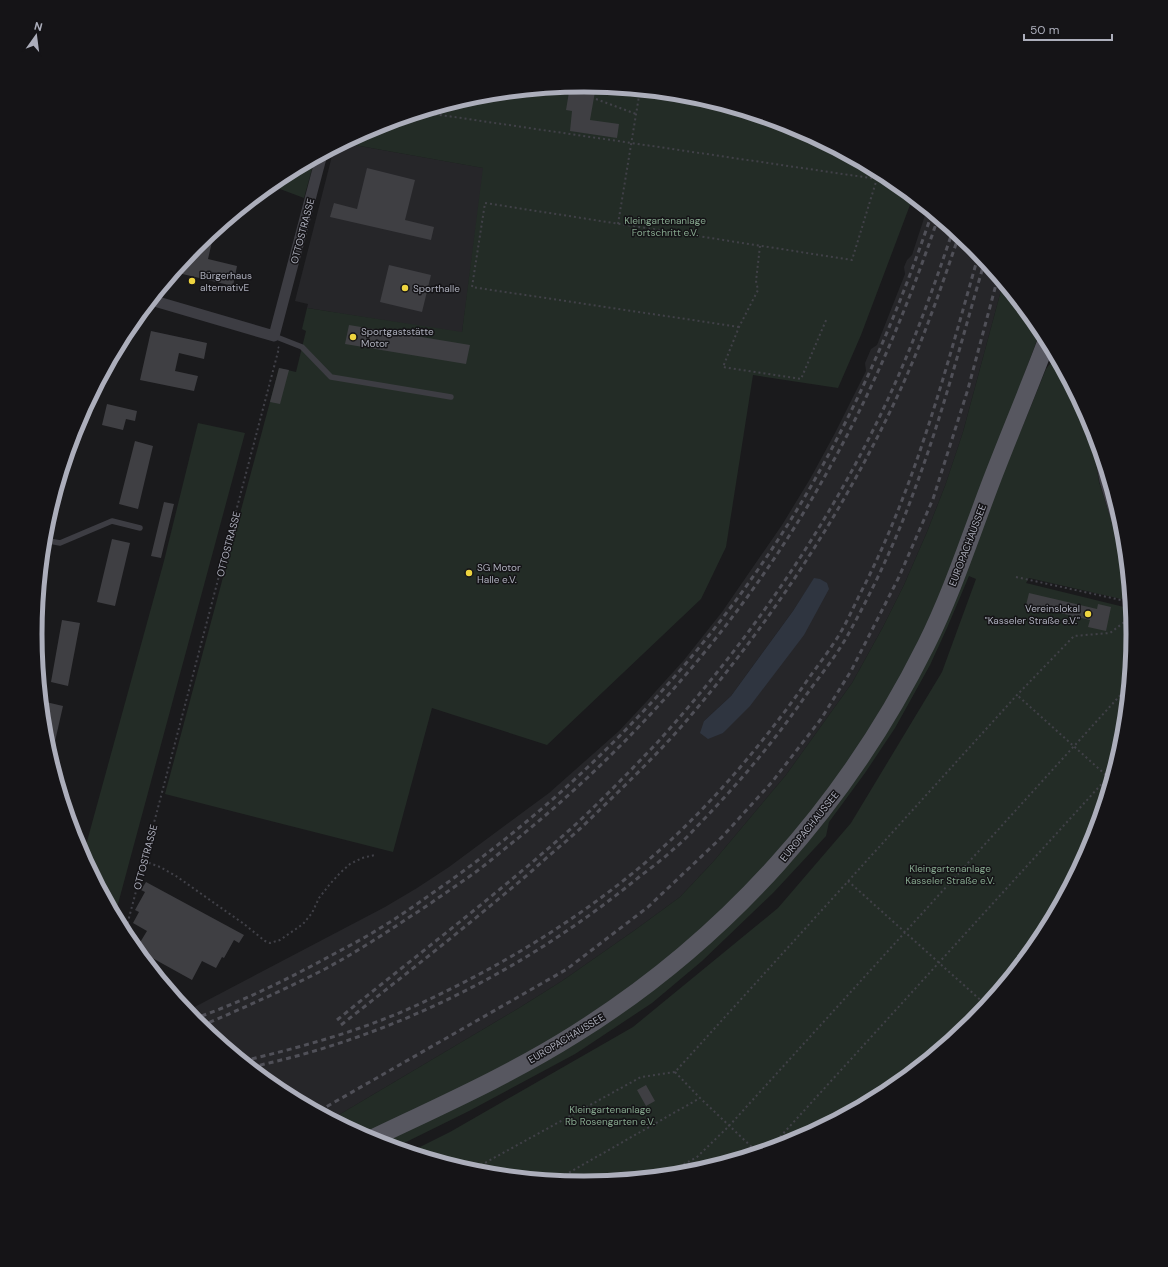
<svg xmlns="http://www.w3.org/2000/svg" width="1168" height="1267" font-family="'DM Sans',sans-serif">
<style>
.built{fill:#262629;fill-rule:evenodd}
.green{fill:#232c26}
.water{fill:#2f3540}
.building{fill:#3f3f43}
.lines{fill:none;stroke-linecap:round;stroke-linejoin:round}
.path{stroke:#414148;stroke-width:2;stroke-dasharray:2 3;stroke-linecap:butt}
.service{stroke:#3d3d43;stroke-width:5.5}
.minor{stroke:#3d3d43;stroke-width:11}
.primary{stroke:#575760;stroke-width:18}
.rail{stroke:#505058;stroke-width:3;stroke-dasharray:5 4;stroke-linecap:butt}
.poi-dot{fill:#eed43f;stroke:#151417;stroke-width:1.5}
.labels{text-anchor:middle;stroke-width:3;stroke-linejoin:round;paint-order:stroke}
.park-label{font-size:10px;fill:#84a58c;stroke:#151417}
.street-label{font-size:10px;fill:#acaebb;stroke:#151417}
.poi-label{font-size:10px;fill:#acaebb;stroke:#151417;text-anchor:start}
.rim{fill:none;stroke:#acaebb;stroke-width:5}
</style>
<rect width="100%" height="100%" fill="#1a1a1c"/>
<path class="built" d="M343 143 484 168 462 333 307 308 308 304 295 301 334 148Z
M927 209 972 245 1003 283 963 432 945 486 927 532 904 585 883 627 852 683 786 775 713 862 680 897 635 930 562 981 519 1008 332 1119 279 1090 196 1022 187 1011 385 907 417 888 449 867 549 793 619 731 647 701 684 660 722 612 782 525 810 479 835 433 866 371 865 363 871 349 877 345 905 274 904 267 907 260 912 255ZM814 579 723 733 704 721 731 696 793 611Z"/>
<path class="green" d="M584 85 691 95 794 126 889 177 913 197 861 335 838 388 753 375 726 547 701 599 547 745 432 708 393 852 165 794 279 368 296 372 306 331 302 329 307 308 462 332 483 168 343 143 374 126 477 95Z
M315 158 304 198 280 189 284 174Z
M1003 283 1041 329 963 541 917 649 849 765 759 876 654 971 541 1047 365 1136 332 1119 519 1008 562 981 635 930 680 897 713 862 786 775 852 683 883 627 904 585 927 532 945 486 963 432Z
M1057 360 1085 411 1086 438H1092L1099 482 1127 570 1130 598 1121 599 1029 578 1026 583 1124 607 1132 619 1133 634 1122 741 1091 844 1040 939 972 1022 889 1090 794 1141 691 1172 584 1182 477 1172 410 1152 450 1132 633 1027 778 908 851 823 942 672 976 579 969 576 947 628 930 665 895 728 865 773 829 822 826 836 773 893 702 961 652 1003 575 1054 469 1111 396 1147 380 1142 633 1003 859 772 1022 428 1046 369 1049 365Z
M198 423 245 433 115 915 83 856 164 561Z"/>
<path class="water" d="M814 578 820 579 827 583 829 589 804 635 750 706 723 733 708 739 700 733 704 721 731 696 793 611Z"/>
<path class="building" d="M584 84 596 86 590 120 619 124 617 138 570 131 572 111 566 110 570 86Z
M367 168 415 180 405 220 434 227 431 240 330 217 334 203 357 209Z
M215 229 208 259 237 266 233 286 174 272 196 245Z
M389 265 431 275 422 312 380 302Z
M349 325 470 345 466 364 345 344Z
M151 331 207 343 204 359 179 353 175 371 198 376 194 391 140 380Z
M279 368 289 370 280 404 270 402Z
M107 404 137 411 135 421 126 419 123 430 102 425Z
M135 441 153 446 138 509 119 504Z
M164 502 174 504 161 558 151 556Z
M112 539 130 543 115 606 97 602Z
M1029 593 1097 609 1098 604 1111 607 1106 631 1088 627 1090 620 1026 605Z
M62 620 80 623 68 686 51 682Z
M46 702 63 706 51 759 46 740 43 715Z
M146 882 244 935 239 943 234 940 224 958 222 957 216 968 202 961 192 980 136 949 147 931 133 923 139 912 135 910 145 892 141 890Z
M646 1085 655 1101 646 1106 637 1090Z"/>
<g class="lines">
<path class="path" d="M596 99 636 114
M420 112 877 179
M618 224 640 90
M760 246 756 281 758 290 739 327 723 367 801 379 827 318
M739 327 472 287 485 203 852 260 879 172
M1016 577 1130 602
M1111 779 1108 777 1112 774
M144 861 160 867 176 876 244 924 265 941 270 943 280 940 303 924 312 913 319 898 330 884 340 873 350 864 362 858 375 855
M848 881 986 1005
M125 933 279 348 278 347
M937 1051 1043 934
M675 1072 700 1098 757 1152
M770 1148 1108 777 1017 695
M472 1170 641 1077 675 1072 1017 695 1074 636 1110 633 1131 617
M666 1174 697 1157 729 1126 1125 690
M556 1180 700 1098"/>
<path class="service" d="M274 336 302 347 331 377 451 397
M44 540 60 543 112 521 140 528"/>
<path class="minor" d="M151 300 274 336 322 154
M1099 449 1105 481 1124 544"/>
<path class="primary" d="M371 1139C440 1106 510 1075 575 1034 726 940 847 804 926 645 952 593 970 537 991 482 1009 435 1029 388 1047 340"/>
<path class="rail" d="M193 1019C242 1002 288 979 332 955 349 946 366 937 382 927 400 916 417 904 434 892 593 782 731 633 824 463 868 383 903 299 932 213
M337 1020C417 955 499 893 575 825 603 799 629 772 655 745 745 646 822 536 880 416 909 356 932 293 953 230
M341 1025C406 974 471 923 533 870 549 855 567 841 583 826 616 794 650 762 681 727 771 623 846 509 903 384 925 335 942 285 959 235
M201 1026C243 1008 284 990 325 969 362 949 396 926 431 903 445 893 459 884 473 874 488 863 503 850 517 839 643 737 752 609 830 467 874 388 909 304 938 218
M243 1061C302 1047 360 1031 415 1006 509 963 598 908 673 838 721 793 764 741 802 688 814 670 828 653 839 635 847 622 853 608 860 594 916 486 946 369 979 253
M251 1067C393 1037 527 969 639 877 651 868 664 858 675 848 687 838 697 826 708 815 743 778 775 740 804 698 819 677 838 654 850 631 876 584 899 534 917 483 944 410 963 335 985 260
M265 1078 270 1074
M270 1083 275 1079
M319 1111 567 969 648 907 723 836 772 782 821 719 851 671 899 577 933 499 968 389 998 277"/>
</g>
<g class="poi-dot">
<circle cx="192" cy="281" r="4"/>
<circle cx="405" cy="288" r="4"/>
<circle cx="353" cy="337" r="4"/>
<circle cx="469" cy="573" r="4"/>
<circle cx="1088" cy="614" r="4"/>
</g>
<g class="labels">
<g class="park-label">
<text x="665" y="224">Kleingartenanlage<tspan x="665" dy="12">Fortschritt e.V.</tspan></text>
<text x="950" y="872">Kleingartenanlage<tspan x="950" dy="12">Kasseler Straße e.V.</tspan></text>
<text x="610" y="1113">Kleingartenanlage<tspan x="610" dy="12">Rb Rosengarten e.V.</tspan></text>
</g>
<g class="street-label">
<text transform="translate(302 231) rotate(-75)" y="4">OTTOSTRASSE</text>
<text transform="translate(228 544) rotate(-75)" y="4">OTTOSTRASSE</text>
<text transform="translate(967 545) rotate(-69)" y="4">EUROPACHAUSSEE</text>
<text transform="translate(809 826) rotate(-51)" y="4">EUROPACHAUSSEE</text>
<text transform="translate(145 857) rotate(-75)" y="4">OTTOSTRASSE</text>
<text transform="translate(566 1038) rotate(-31)" y="4">EUROPACHAUSSEE</text>
</g>
<g class="poi-label">
<text x="200" y="279">Bürgerhaus<tspan x="200" dy="12">alternativE</tspan></text>
<text x="413" y="292">Sporthalle</text>
<text x="361" y="335">Sportgaststätte<tspan x="361" dy="12">Motor</tspan></text>
<text x="477" y="571">SG Motor<tspan x="477" dy="12">Halle e.V.</tspan></text>
<text x="1080" y="612" text-anchor="end">Vereinslokal<tspan x="1080" dy="12">"Kasseler Straße e.V."</tspan></text>
</g>
</g>
<path d="M0 0H1168V1267H0ZM42 634a542 542 0 1 1 1084 0a542 542 0 1 1-1084 0Z" fill="#151417" fill-rule="evenodd"/>
<path class="rim" d="M42 634a542 542 0 1 1 1084 0a542 542 0 1 1-1084 0Z"/>
<g transform="translate(36 36) rotate(14)" stroke="#151417" stroke-width="3" paint-order="stroke">
<path d="M0-3L7 15L0 10L-7 15Z" fill="#acaebb"/>
<text y="-6" font-size="11" font-weight="bold" text-anchor="middle" fill="#acaebb">N</text>
</g>
<path d="M1024 34v6h88v-6" fill="none" stroke="#acaebb" stroke-width="2"/>
<text x="1030" y="34" font-size="12" fill="#acaebb" stroke="#151417" stroke-width="3" paint-order="stroke">50 m</text>
</svg>
